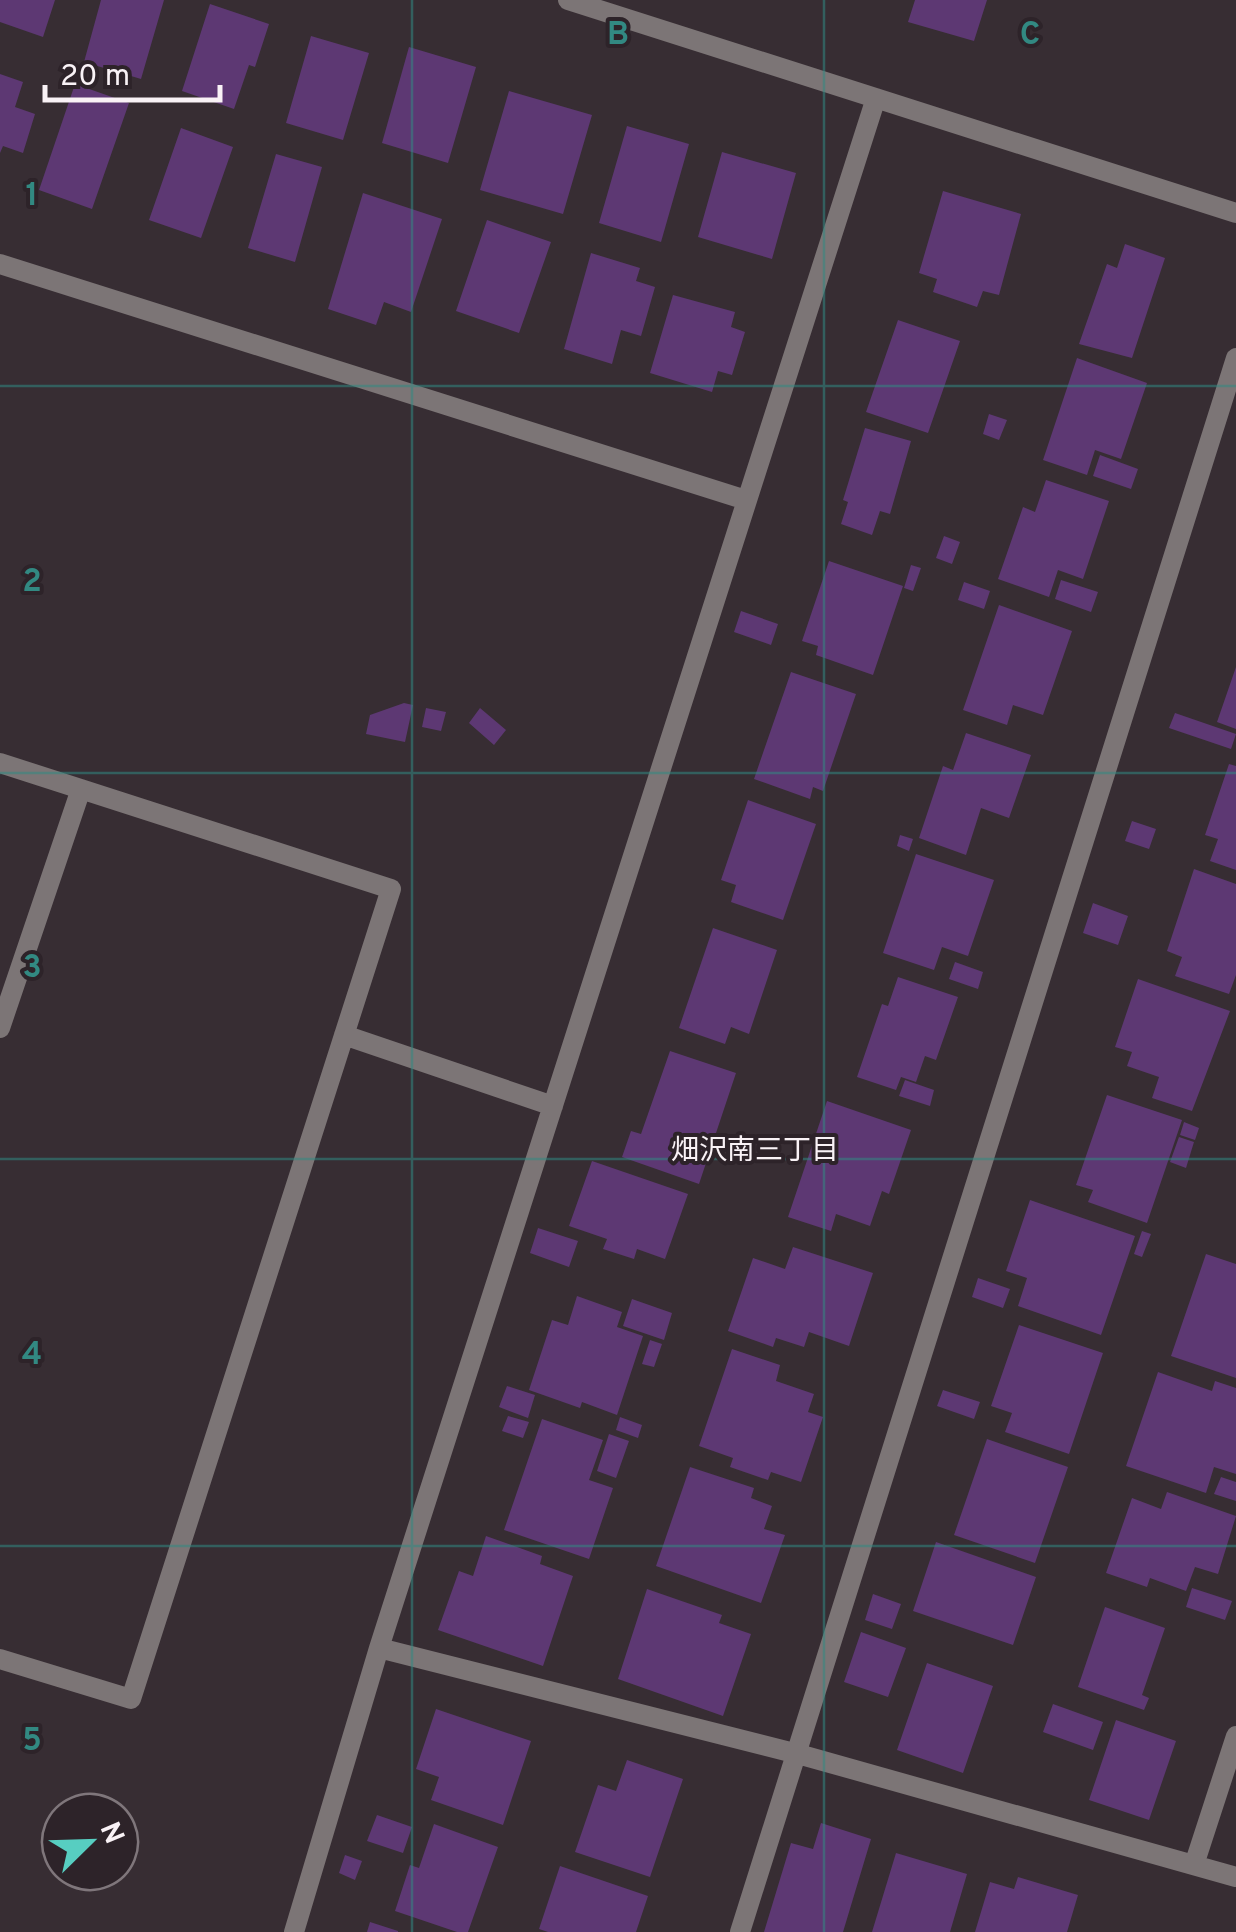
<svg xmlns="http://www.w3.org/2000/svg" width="1236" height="1932" font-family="Overpass,'Noto Sans JP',sans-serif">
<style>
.building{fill:#5d3873}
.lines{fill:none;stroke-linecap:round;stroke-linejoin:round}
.street{stroke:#7c7576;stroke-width:20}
.grid{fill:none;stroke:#328982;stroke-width:2.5;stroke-opacity:0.55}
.labels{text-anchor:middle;stroke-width:8;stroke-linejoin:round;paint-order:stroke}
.neighbourhood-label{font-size:28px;fill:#f9f2f6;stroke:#2d2329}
.grid-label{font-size:32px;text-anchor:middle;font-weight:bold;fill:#328982;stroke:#2d2329;stroke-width:8;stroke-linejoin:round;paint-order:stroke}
</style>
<rect width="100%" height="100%" fill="#372d33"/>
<path class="building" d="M0 0H55L43 37 0 22Z
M101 0H164L141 79 84 62Z
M915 0H987L974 41 908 22Z
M210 4 269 24 255 67 249 65 234 109 182 91Z
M311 36 369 53 343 140 286 123Z
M409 47 476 67 448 163 382 143Z
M0 74 23 82 15 107 35 114 23 153 3 146 0 153Z
M75 84 129 103 92 209 39 190Z
M509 91 592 115 563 214 480 190Z
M627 126 689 144 661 242 599 223Z
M181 128 233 147 201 238 149 220Z
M722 152 796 173 772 259 698 237Z
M276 154 322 167 295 262 248 248Z
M943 191 1021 214 999 295 983 291 977 307 933 292 937 279 919 273Z
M363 193 442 219 411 312 384 302 376 325 328 309Z
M487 220 551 242 519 333 456 311Z
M1125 244 1165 258 1132 358 1079 344 1107 264 1117 268Z
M591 253 640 268 636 281 655 287 641 336 621 330 612 364 564 349Z
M673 295 735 312 731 327 745 332 732 375 718 371 712 392 650 373Z
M898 320 960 341 928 433 866 412Z
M1077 358 1147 383 1121 459 1095 450 1087 475 1043 460Z
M989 414 1007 420 999 440 983 434Z
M865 428 911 441 890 514 880 511 872 535 841 524 848 502 843 500Z
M1100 455 1138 469 1131 489 1093 476Z
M1046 480 1109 501 1083 579 1058 570 1049 597 998 579 1023 507 1035 512Z
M944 536 960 542 952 564 936 558Z
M829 561 903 586 873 675 816 655 818 646 802 641Z
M911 565 921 568 913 591 904 588Z
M1061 580 1098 592 1091 612 1055 599Z
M964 582 990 591 984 609 958 600Z
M999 605 1072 631 1043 715 1013 705 1007 725 963 710Z
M741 611 778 624 771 645 734 632Z
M1236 667V729L1217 722Z
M791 672 856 694 823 791 813 787 810 799 754 779Z
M404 703 413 705 405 742 366 734 370 715Z
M426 708 446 712 441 731 422 727Z
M480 708 506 730 494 745 469 723Z
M1175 713 1236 734 1231 749 1169 728Z
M966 733 1031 755 1009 818 981 808 966 855 919 838 943 766 953 770Z
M1229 764 1236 766V870L1210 861 1218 839 1205 835Z
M748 800 816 824 783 920 731 902 736 885 721 880Z
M1132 821 1156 829 1149 849 1125 841Z
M900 835 913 839 909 851 897 846Z
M916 854 994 880 968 956 942 947 934 970 883 953Z
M1194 869 1236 884V975L1229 994 1175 976 1182 957 1167 951Z
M1093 903 1128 916 1118 945 1083 933Z
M713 928 777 950 749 1034 731 1027 725 1044 679 1028Z
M955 962 983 972 978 989 949 979Z
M898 977 958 997 936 1060 925 1056 916 1082 901 1077 896 1090 857 1077 882 1004 888 1006Z
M1138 979 1230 1011 1192 1111 1152 1098 1159 1077 1127 1066 1132 1052 1115 1047Z
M670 1051 736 1073 699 1184 622 1157 631 1131 641 1134Z
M905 1080 934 1090 930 1106 899 1096Z
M1107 1095 1182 1120 1147 1223 1088 1202 1093 1190 1076 1185Z
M827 1101 911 1130 889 1194 882 1191 870 1226 836 1214 831 1231 788 1217Z
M1184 1122 1199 1128 1195 1140 1180 1135Z
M1179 1137 1194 1142 1186 1168 1170 1162Z
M592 1161 688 1194 665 1259 637 1249 634 1259 603 1249 607 1239 569 1226Z
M1030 1200 1135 1236 1101 1335 1018 1306 1027 1278 1006 1271Z
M538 1228 578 1241 569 1267 530 1253Z
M1142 1231 1151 1234 1142 1257 1134 1254Z
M793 1247 873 1273 849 1346 809 1332 804 1347 776 1338 773 1347 728 1331 753 1258 785 1269Z
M1206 1254 1236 1264V1378L1171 1356Z
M978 1278 1010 1289 1003 1308 972 1297Z
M577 1296 622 1312 617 1327 643 1336 617 1415 582 1402 580 1408 529 1390 552 1320 568 1325Z
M632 1299 672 1313 664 1340 623 1326Z
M1019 1325 1103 1353 1069 1454 1005 1432 1012 1413 991 1406Z
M650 1340 662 1344 654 1367 642 1364Z
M732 1349 780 1365 776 1381 814 1394 808 1412 823 1417 801 1482 771 1472 768 1480 730 1467 733 1458 699 1446Z
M1158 1372 1212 1391 1215 1381 1236 1388V1474L1214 1467 1206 1493 1126 1466Z
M507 1386 535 1395 528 1418 499 1407Z
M943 1390 980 1402 974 1419 937 1406Z
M508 1416 529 1422 523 1438 502 1431Z
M620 1417 642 1425 638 1438 616 1430Z
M542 1419 603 1440 589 1480 613 1488 589 1559 504 1530Z
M609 1434 629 1441 616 1478 597 1471Z
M987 1439 1068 1467 1035 1563 954 1535Z
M690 1467 754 1488 751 1498 772 1506 764 1529 785 1535 761 1603 656 1566Z
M1221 1477 1236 1482V1501L1214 1494Z
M1167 1492 1236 1516 1218 1574 1195 1567 1186 1591 1150 1578 1147 1587 1106 1573 1132 1498 1161 1509Z
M486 1536 542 1556 540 1564 573 1576 543 1666 438 1630 459 1571 473 1576Z
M936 1542 1036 1577 1013 1645 913 1611Z
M1192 1588 1232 1601 1225 1620 1186 1607Z
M647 1589 722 1615 719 1623 751 1634 723 1716 618 1679Z
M873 1594 901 1604 892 1629 865 1620Z
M1105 1607 1165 1628 1142 1695 1149 1698 1144 1710 1078 1687Z
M861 1632 906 1648 888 1697 844 1682Z
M927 1663 993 1686 963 1773 897 1750Z
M1053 1704 1103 1722 1093 1750 1043 1732Z
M436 1709 531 1741 503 1825 431 1800 439 1777 416 1769Z
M1116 1720 1176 1741 1149 1820 1089 1800Z
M627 1760 683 1779 650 1877 575 1852 598 1785 616 1791Z
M377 1815 412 1827 403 1853 367 1841Z
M821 1823 871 1839 843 1932H764L791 1843 813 1849Z
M434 1824 498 1847 468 1932H457L395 1911 410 1865 419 1868Z
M896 1853 967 1874 950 1932H872Z
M345 1855 362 1861 355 1880 339 1873Z
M560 1866 648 1896 636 1932H548L539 1929Z
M1018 1877 1078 1895 1067 1932H975L990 1882 1014 1889Z
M370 1922 398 1931V1932H367Z"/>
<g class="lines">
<path class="street" d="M568 0 1236 213
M0 264 746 500
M0 763 391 889 131 1699 0 1659
M0 1028 81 789
M344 1035 553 1106
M379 1648 798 1754 1236 1877
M1194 1865 1236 1736
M294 1932 379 1648 876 98
M740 1932 1236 358"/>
</g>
<path class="grid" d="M412 0V1932M824 0V1932M0 386H1236M0 773H1236M0 1159H1236M0 1546H1236"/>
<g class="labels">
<g class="neighbourhood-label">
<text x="755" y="1159">畑沢南三丁目</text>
</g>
</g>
<g class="grid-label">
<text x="618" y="44">B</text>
<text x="1030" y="44">C</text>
<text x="32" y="205">1</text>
<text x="32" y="591">2</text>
<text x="32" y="977">3</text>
<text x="32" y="1364">4</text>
<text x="32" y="1750">5</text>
</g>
<g transform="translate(90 1842) rotate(67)"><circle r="48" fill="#2d2329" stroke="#7f767b" stroke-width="2.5"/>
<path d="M0-8L18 38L0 25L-18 38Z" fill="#57cec1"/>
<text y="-15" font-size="28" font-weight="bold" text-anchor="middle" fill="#f9f2f6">N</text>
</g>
<path d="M45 85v15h175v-15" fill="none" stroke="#f9f2f6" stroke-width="5"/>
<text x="60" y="85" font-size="30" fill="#f9f2f6" stroke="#2d2329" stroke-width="8" paint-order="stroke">20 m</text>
</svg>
